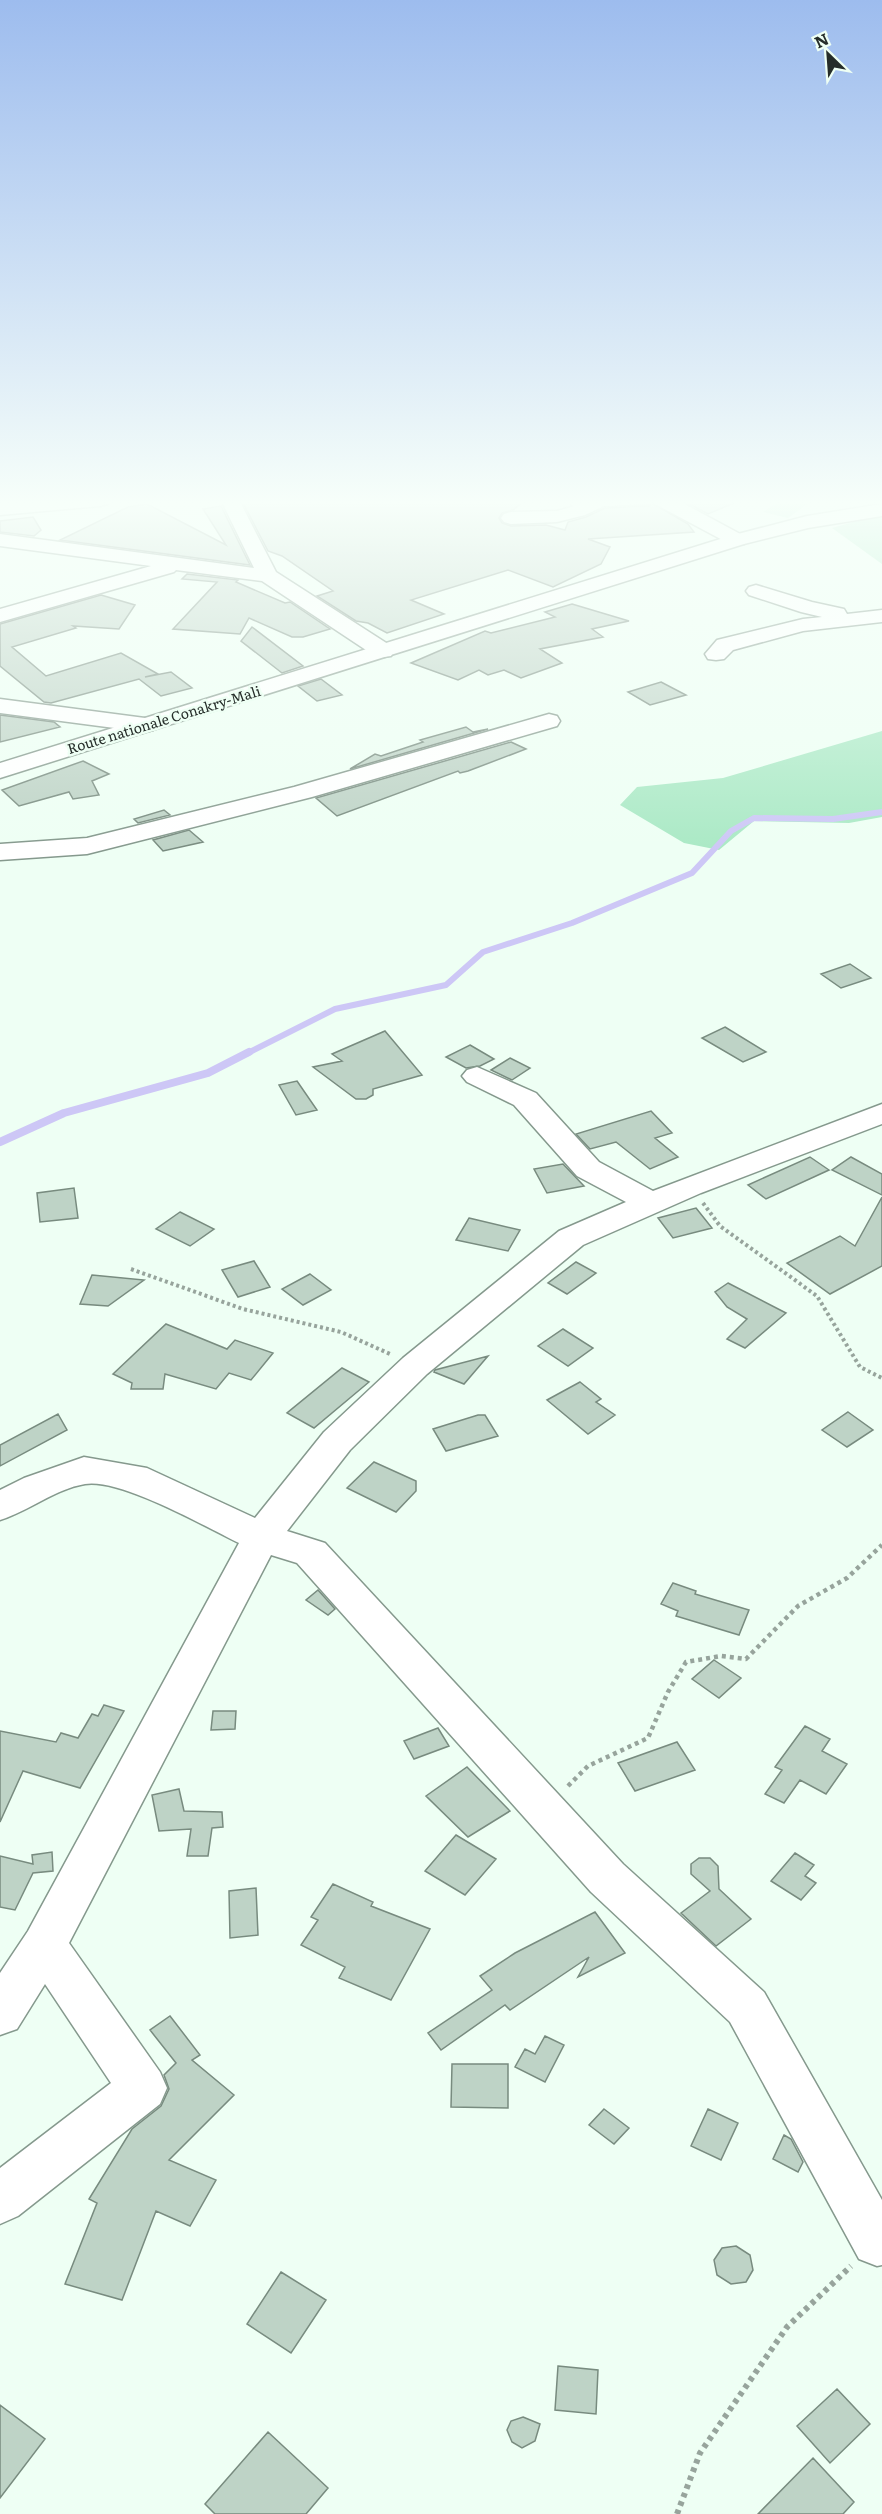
<svg xmlns="http://www.w3.org/2000/svg" width="882" height="2514" font-family="Literata,serif">
<style>
.green{fill:#aae9c5}
.lines{fill:none;stroke-linecap:round;stroke-linejoin:round}
.stream-far1{stroke:#cdc7f6;stroke-width:6}
.stream{stroke:#cdc7f6;stroke-width:8}
.building{fill:#bed3c6;stroke:#788b7f;stroke-width:1.5}
.minor-casing{stroke:#85998d;stroke-width:3}
.highway-casing{stroke:#85998d;stroke-width:3}
.path-far2{stroke:#97a49c;stroke-width:4;stroke-dasharray:3 3;stroke-linecap:butt}
.path-far1{stroke:#97a49c;stroke-width:4.5;stroke-dasharray:4 4;stroke-linecap:butt}
.path{stroke:#97a49c;stroke-width:6;stroke-dasharray:4.5 4.5;stroke-linecap:butt}
.minor{fill:#fff;fill-rule:evenodd}
.highway{fill:#fff;fill-rule:evenodd}
.labels{text-anchor:middle;stroke-width:5;stroke-linejoin:round;paint-order:stroke}
.far-street-label{font-size:14px;fill:#252d29;stroke:#eefff4}
</style>
<rect width="100%" height="100%" fill="#eefff4"/>
<path class="green" d="M782 500H813L788 518 763 512Z
M882 514V564L832 528Z
M882 731V817L849 823 754 821 719 850 684 843 620 805 637 787 723 778Z"/>
<g class="lines">
<path class="stream-far1" d="M246 1054 335 1009 446 985 483 952 572 923 692 873 731 831 754 818 833 819 882 812"/>
<path class="stream" d="M0 1142 64 1113 208 1073 249 1052"/>
</g>
<path class="building" d="M265 500H525L513 510 502 513 499 518 502 523 511 526 546 525 565 530 568 522 586 517 605 508 649 506 652 503 688 524 694 532 588 539 610 547 601 564 553 587 508 570 411 600 444 614 387 633 368 623 356 621 317 596 333 591 282 556 268 551 243 503Z
M682 500H741L708 514Z
M147 504 226 545 203 509 221 506 250 565 60 540 128 507Z
M33 517 41 530 34 536 0 532V521Z
M187 574 238 580 236 582 285 603 290 602 330 629 303 637H292L249 618 240 634 173 629 217 582 182 579Z
M101 595 135 605 119 629 73 626 76 628 12 647 46 676 121 653 158 674 145 677 171 672 192 688 161 696 139 679 51 703 44 702 0 666V624Z
M572 604 629 621 592 629 603 637 540 649 562 663 521 678 504 670 488 675 479 670 458 680 411 663 485 631 491 633 555 617 545 612Z
M252 627 303 666 282 673 241 641Z
M321 679 342 695 317 701 298 686Z
M661 682 686 695 650 705 628 692Z
M0 715 54 722 60 727 0 742Z
M466 727 473 732 488 729 350 769 375 754 381 756 423 742 420 740Z
M511 742 526 749 468 771 460 773 458 771 337 816 316 798Z
M83 761 109 774 92 781 99 795 73 799 69 792 19 806 2 790Z
M164 810 170 815 138 823 134 819Z
M189 830 203 842 163 851 153 840Z
M850 964 871 978 841 988 821 974Z
M725 1027 766 1052 743 1062 702 1038Z
M385 1031 422 1075 373 1089V1095L366 1099H356L313 1067 342 1061 332 1054Z
M470 1045 494 1059 480 1066 466 1068 446 1057Z
M510 1058 530 1068 512 1080 491 1070Z
M297 1081 317 1110 296 1115 279 1085Z
M651 1111 672 1133 655 1138 678 1157 650 1169 616 1142 590 1149 576 1134Z
M810 1157 829 1170 766 1199 748 1185Z
M851 1157 882 1174V1195L832 1170Z
M563 1164 584 1186 547 1193 534 1169Z
M74 1188 78 1218 40 1222 37 1193Z
M882 1197V1266L830 1294 787 1263 840 1236 855 1246Z
M696 1208 712 1228 673 1238 658 1218Z
M180 1212 214 1229 190 1246 156 1229Z
M469 1218 520 1230 508 1251 456 1240Z
M254 1261 270 1287 238 1297 222 1270Z
M576 1262 596 1273 567 1294 548 1283Z
M310 1274 331 1290 303 1305 282 1289Z
M92 1275 144 1280 108 1306 80 1304Z
M728 1283 786 1313 745 1348 727 1339 747 1319 727 1307 715 1292Z
M166 1324 227 1349 235 1340 273 1353 251 1380 229 1373 216 1389 165 1374 163 1389H131L132 1383 113 1374Z
M563 1329 593 1348 568 1366 538 1346Z
M488 1356 464 1384 434 1372 435 1370Z
M342 1368 369 1382 314 1428 287 1413Z
M580 1382 601 1399 596 1402 615 1415 588 1434 547 1400Z
M848 1412 873 1430 847 1447 822 1430Z
M58 1414 67 1430 0 1466V1445Z
M478 1415H485L498 1436 446 1451 433 1429Z
M374 1462 416 1481V1491L396 1512 347 1488Z
M673 1583 696 1591 695 1594 749 1610 739 1635 676 1616 678 1611 661 1604Z
M318 1590 335 1609 328 1615 306 1600Z
M714 1660 741 1678 719 1698 692 1679Z
M104 1705 124 1711 80 1788 23 1771 0 1822V1731L56 1742 61 1733 78 1738 92 1714 98 1716Z
M213 1711H236L235 1729 211 1730Z
M805 1726 830 1739 822 1751 847 1764 826 1794 800 1780 784 1803 765 1794 782 1770 775 1767Z
M438 1728 449 1746 414 1759 404 1741Z
M677 1742 695 1770 635 1791 618 1763Z
M467 1767 510 1811 468 1837 426 1796Z
M179 1789 184 1811 222 1812 223 1827 212 1828 208 1856H187L191 1829 159 1831 152 1795Z
M456 1835 496 1859 465 1895 425 1871Z
M52 1852 53 1871 33 1873 15 1910 0 1907V1856L33 1864 32 1855Z
M795 1853 814 1865 805 1876 816 1883 801 1900 771 1881Z
M699 1858H710L718 1866 719 1889 751 1919 716 1946 681 1913 710 1891 691 1874V1864Z
M333 1884 373 1902 371 1906 430 1929 391 2000 339 1978 345 1967 301 1945 318 1920 311 1917Z
M256 1888 258 1935 230 1938 229 1891Z
M595 1912 625 1953 578 1977 589 1957 510 2010 505 2005 441 2050 428 2033 492 1990 480 1976 515 1953Z
M170 2016 200 2055 192 2060 234 2095 169 2160 216 2180 190 2226 156 2211 122 2300 65 2284 97 2203 89 2199 132 2129 161 2106 169 2089 164 2075 176 2063 150 2030Z
M545 2036 564 2045 545 2082 515 2067 525 2049 535 2054Z
M452 2064H508V2108L451 2107Z
M604 2109 629 2128 614 2144 589 2125Z
M708 2109 738 2123 721 2160 691 2146Z
M784 2135 791 2139 803 2162 798 2172 773 2159Z
M736 2246 750 2255 753 2270 746 2282 731 2284 717 2275 714 2260 722 2248Z
M281 2272 326 2300 291 2353 247 2324Z
M558 2366 598 2370 596 2414 555 2410Z
M837 2389 870 2424 830 2463 797 2426Z
M0 2405 45 2439 0 2498Z
M523 2417 540 2424 535 2441 522 2448 512 2442 507 2430 511 2421Z
M268 2432 328 2488 306 2514H215L205 2504Z
M813 2458 854 2502 843 2514H758Z"/>
<g class="lines">
<defs>
<path id="minor" d="M34 500H109L107 504 100 506 0 515V503Z
M221 500H239L276 572 391 646 394 651 391 656 383 657 375 656 262 581 176 570 174 572 0 622V609L151 566 0 546V534L254 568Z
M569 500H651L649 504 604 506 585 515 557 522 511 524 504 522 501 518 504 514 511 512 557 511 575 506 571 505Z
M653 500H677L744 536 747 540 744 544H730L655 504Z
M756 585 812 602 844 609 847 614 882 610V622L803 631 733 650 724 659 716 660 708 659 705 654 717 640 803 619 822 617 801 612 749 595 746 591 749 587Z
M0 699 145 718 153 720 156 725 153 730 145 732 0 713Z
M549 714 557 716 560 721 557 726 312 797 87 854 0 860V844L87 838 294 787Z
M477 1067 536 1093 599 1162 653 1191 882 1104V1124L701 1193 583 1245 427 1374 350 1450 287 1531 325 1543 623 1864 764 1992 882 2200V2265L877 2266 859 2259 730 2022 591 1892 297 1563 271 1555 69 1943 160 2072 167 2088 160 2104 18 2216 0 2224V2168L111 2083 45 1984 17 2029 0 2035V1973L28 1931 239 1543C204 1526 120 1478 85 1484 55 1489 29 1511 0 1520V1490L24 1478 84 1457 147 1468 255 1518 324 1432 403 1358 559 1231 626 1202 577 1176 514 1105 467 1082 462 1076 467 1070Z"/>
<path id="highway" d="M882 504V516L808 528 744 544 0 778V763L730 536 807 516Z"/>
</defs>
<use href="#minor" class="minor-casing"/>
<use href="#highway" class="highway-casing"/>
<path class="path-far2" d="M703 1203 720 1226 817 1296 860 1367 882 1378
M131 1269 243 1309 341 1332 390 1354"/>
<path class="path-far1" d="M568 1786 588 1766 648 1738 668 1692 686 1662 721 1656 746 1659 798 1606 847 1578 882 1545"/>
<path class="path" d="M677 2514 700 2453 787 2327 851 2266"/>
<use href="#minor" class="minor"/>
<use href="#highway" class="highway"/>
</g>
<linearGradient id="sky" x2="0" y2="1"><stop stop-color="#9dbcee"/><stop offset="0.59" stop-color="#f7fffa"/><stop offset="1" stop-color="#f7fffa" stop-opacity="0"/></linearGradient>
<rect width="882" height="852" fill="url(#sky)"/>
<g class="labels">
<g class="far-street-label">
<text transform="translate(164 720) rotate(-17)" y="5">Route nationale Conakry-Mali</text>
</g>
</g>
<g transform="translate(828 54) rotate(335)" stroke="#eefff4" stroke-width="4.5" paint-order="stroke">
<path d="M0-4.5L10 22L0 15L-10 22Z" fill="#252d29"/>
<text y="-9" font-size="16" font-weight="bold" text-anchor="middle" fill="#252d29">N</text>
</g>
</svg>
